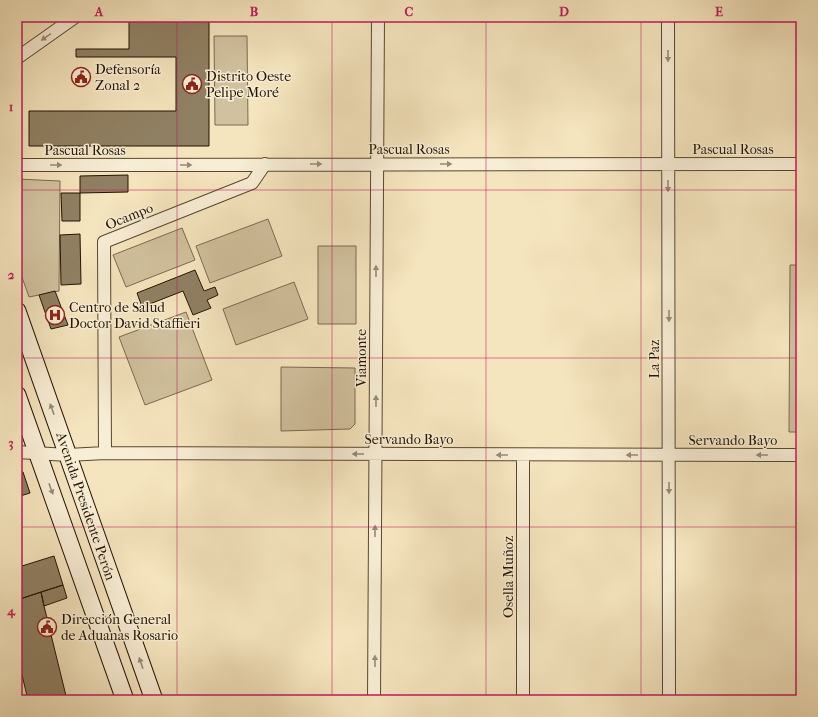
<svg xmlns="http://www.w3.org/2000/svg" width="818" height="717" font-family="'IM FELL French Canon',serif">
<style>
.green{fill:#d1c19e;stroke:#7a6a50}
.building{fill:#908063;stroke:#231301}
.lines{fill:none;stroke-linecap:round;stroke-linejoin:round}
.lane-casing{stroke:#584830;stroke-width:8}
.street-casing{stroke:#584830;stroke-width:14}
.secondary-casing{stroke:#231301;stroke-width:19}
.lane{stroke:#f8eed5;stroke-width:6}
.street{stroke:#f8eed5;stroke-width:12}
.secondary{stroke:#f8eed5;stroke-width:17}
.oneway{fill:#988b76}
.grid{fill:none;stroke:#c2185b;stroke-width:1;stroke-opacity:0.55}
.labels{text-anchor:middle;stroke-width:3;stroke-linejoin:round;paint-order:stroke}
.poi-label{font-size:14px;fill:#231301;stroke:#f8eed5;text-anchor:start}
.street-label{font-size:14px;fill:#231301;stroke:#f8eed5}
.neatline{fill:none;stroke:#c2185b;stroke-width:1.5}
.grid-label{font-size:13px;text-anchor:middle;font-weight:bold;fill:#c2185b}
</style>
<rect width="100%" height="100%" fill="#f5e5be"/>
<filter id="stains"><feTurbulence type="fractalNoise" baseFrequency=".005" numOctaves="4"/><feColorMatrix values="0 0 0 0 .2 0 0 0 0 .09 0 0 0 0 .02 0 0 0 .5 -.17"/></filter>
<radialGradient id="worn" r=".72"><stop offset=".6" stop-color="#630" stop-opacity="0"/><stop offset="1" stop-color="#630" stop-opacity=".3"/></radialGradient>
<path class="green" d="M214 36H247L248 125H215Z
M17 179 60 181 59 291 29 297 17 263Z
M268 219 282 256 210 283 196 246Z
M182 228 195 260 126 287 113 255Z
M318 246H356V324H318Z
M790 265H801V432H789Z
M294 282 308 319 236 345 223 309Z
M186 312 212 380 145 405 119 337Z
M281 367 355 368V424L350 429 281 431Z"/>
<path class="building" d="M129 17H209V146H29V111H176V57H76V49H129Z
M128 175V192L80 193V176Z
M61 193H80V221H62Z
M80 234 81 284 61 285 60 235Z
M195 270 204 291 215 287 218 295 207 300 211 308 193 315 183 291 142 307 137 293Z
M55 291 68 325 51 329 39 295Z
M17 469 23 472 30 493 17 497Z
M54 556 63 585 17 600V558L19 557 22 566Z
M63 585 67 598 44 606 41 592Z
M41 592 44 606 67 700H28L17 654V600Z"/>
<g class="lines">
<defs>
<path id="lane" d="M536 18V17"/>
<path id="street" d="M668 17 669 700
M17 58 75 17
M17 165 801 164
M17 452 68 455 105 453 801 455
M105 453 104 242 252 183 265 164
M374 700 378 17
M523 700V455"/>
<path id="secondary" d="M17 311 154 700
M17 395 125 700"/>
</defs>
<use href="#lane" class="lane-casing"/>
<use href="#street" class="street-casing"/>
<use href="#secondary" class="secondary-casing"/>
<use href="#lane" class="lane"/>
<use href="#street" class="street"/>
<use href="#secondary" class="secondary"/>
</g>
<defs><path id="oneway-solid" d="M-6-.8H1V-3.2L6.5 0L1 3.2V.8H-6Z"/></defs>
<g class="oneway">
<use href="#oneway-solid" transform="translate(46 37) rotate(145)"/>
<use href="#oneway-solid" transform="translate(668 56) rotate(90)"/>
<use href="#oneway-solid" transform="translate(316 164)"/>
<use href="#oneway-solid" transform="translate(446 164)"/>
<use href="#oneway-solid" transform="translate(56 165)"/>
<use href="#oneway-solid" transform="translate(186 165)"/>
<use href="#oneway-solid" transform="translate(668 186) rotate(90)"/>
<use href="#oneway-solid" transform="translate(376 271) rotate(-90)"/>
<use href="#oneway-solid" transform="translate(669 316) rotate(90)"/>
<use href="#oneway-solid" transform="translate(376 401) rotate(-90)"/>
<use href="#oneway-solid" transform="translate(52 409) rotate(-110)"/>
<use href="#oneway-solid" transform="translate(358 454) rotate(-180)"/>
<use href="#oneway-solid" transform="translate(502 455) rotate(-180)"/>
<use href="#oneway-solid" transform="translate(632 455) rotate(180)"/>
<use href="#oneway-solid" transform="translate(762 455) rotate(-180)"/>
<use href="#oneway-solid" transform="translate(669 488) rotate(90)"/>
<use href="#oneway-solid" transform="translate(51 489) rotate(70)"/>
<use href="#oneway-solid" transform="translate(375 531) rotate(-90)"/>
<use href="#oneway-solid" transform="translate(375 661) rotate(-90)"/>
<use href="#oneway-solid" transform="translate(141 663) rotate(-109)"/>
</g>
<path class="grid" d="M177 17V700M332 17V700M486 17V700M641 17V700M17 190H801M17 358H801M17 527H801"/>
<defs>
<symbol id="civic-ring" viewBox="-11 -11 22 22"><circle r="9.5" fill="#f8eed5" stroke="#8f2418" stroke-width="1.5"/><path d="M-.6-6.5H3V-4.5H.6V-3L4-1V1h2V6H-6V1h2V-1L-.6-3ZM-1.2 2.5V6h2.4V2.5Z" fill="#8f2418"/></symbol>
<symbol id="hospital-ring" viewBox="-11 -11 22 22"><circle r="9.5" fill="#f8eed5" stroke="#8f2418" stroke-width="1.5"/><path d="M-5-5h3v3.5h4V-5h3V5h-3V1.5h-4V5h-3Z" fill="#8f2418"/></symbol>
</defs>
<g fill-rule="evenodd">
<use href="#civic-ring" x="70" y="66" width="22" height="22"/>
<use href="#civic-ring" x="181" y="73" width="22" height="22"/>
<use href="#hospital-ring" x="44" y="304" width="22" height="22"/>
<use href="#civic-ring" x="36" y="616" width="22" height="22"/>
</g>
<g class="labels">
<g class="poi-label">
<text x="95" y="74">Defensoría<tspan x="95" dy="16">Zonal 2</tspan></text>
<text x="206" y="81">Distrito Oeste<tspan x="206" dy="16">Pelipe Moré</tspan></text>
<text x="69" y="312">Centro de Salud<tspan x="69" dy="16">Doctor David Staffieri</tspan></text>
<text x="61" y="624">Dirección General<tspan x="61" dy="16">de Aduanas Rosario</tspan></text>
</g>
<g class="street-label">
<text x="409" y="154">Pascual Rosas</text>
<text x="733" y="154">Pascual Rosas</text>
<text x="85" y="155">Pascual Rosas</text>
<text transform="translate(129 216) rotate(-22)" y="5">Ocampo</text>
<text transform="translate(361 358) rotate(-90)" y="5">Viamonte</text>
<text transform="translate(654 359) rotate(-90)" y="5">La Paz</text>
<text x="409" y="444">Servando Bayo</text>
<text x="733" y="445">Servando Bayo</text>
<text transform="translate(86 506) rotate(71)" y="5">Avenida Presidente Perón</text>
<text transform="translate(508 577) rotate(-90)" y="5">Osella Muñoz</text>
</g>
</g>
<rect width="818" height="717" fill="none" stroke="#f5e5be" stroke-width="44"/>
<rect x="22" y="22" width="774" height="673" class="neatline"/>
<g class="grid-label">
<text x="99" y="16">A</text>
<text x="254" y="16">B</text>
<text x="409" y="16">C</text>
<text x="564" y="16">D</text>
<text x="719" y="16">E</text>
<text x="11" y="111">1</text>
<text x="11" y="279">2</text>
<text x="11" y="447">3</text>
<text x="11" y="615">4</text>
</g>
<rect width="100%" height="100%" filter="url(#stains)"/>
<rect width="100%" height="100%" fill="url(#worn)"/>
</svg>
